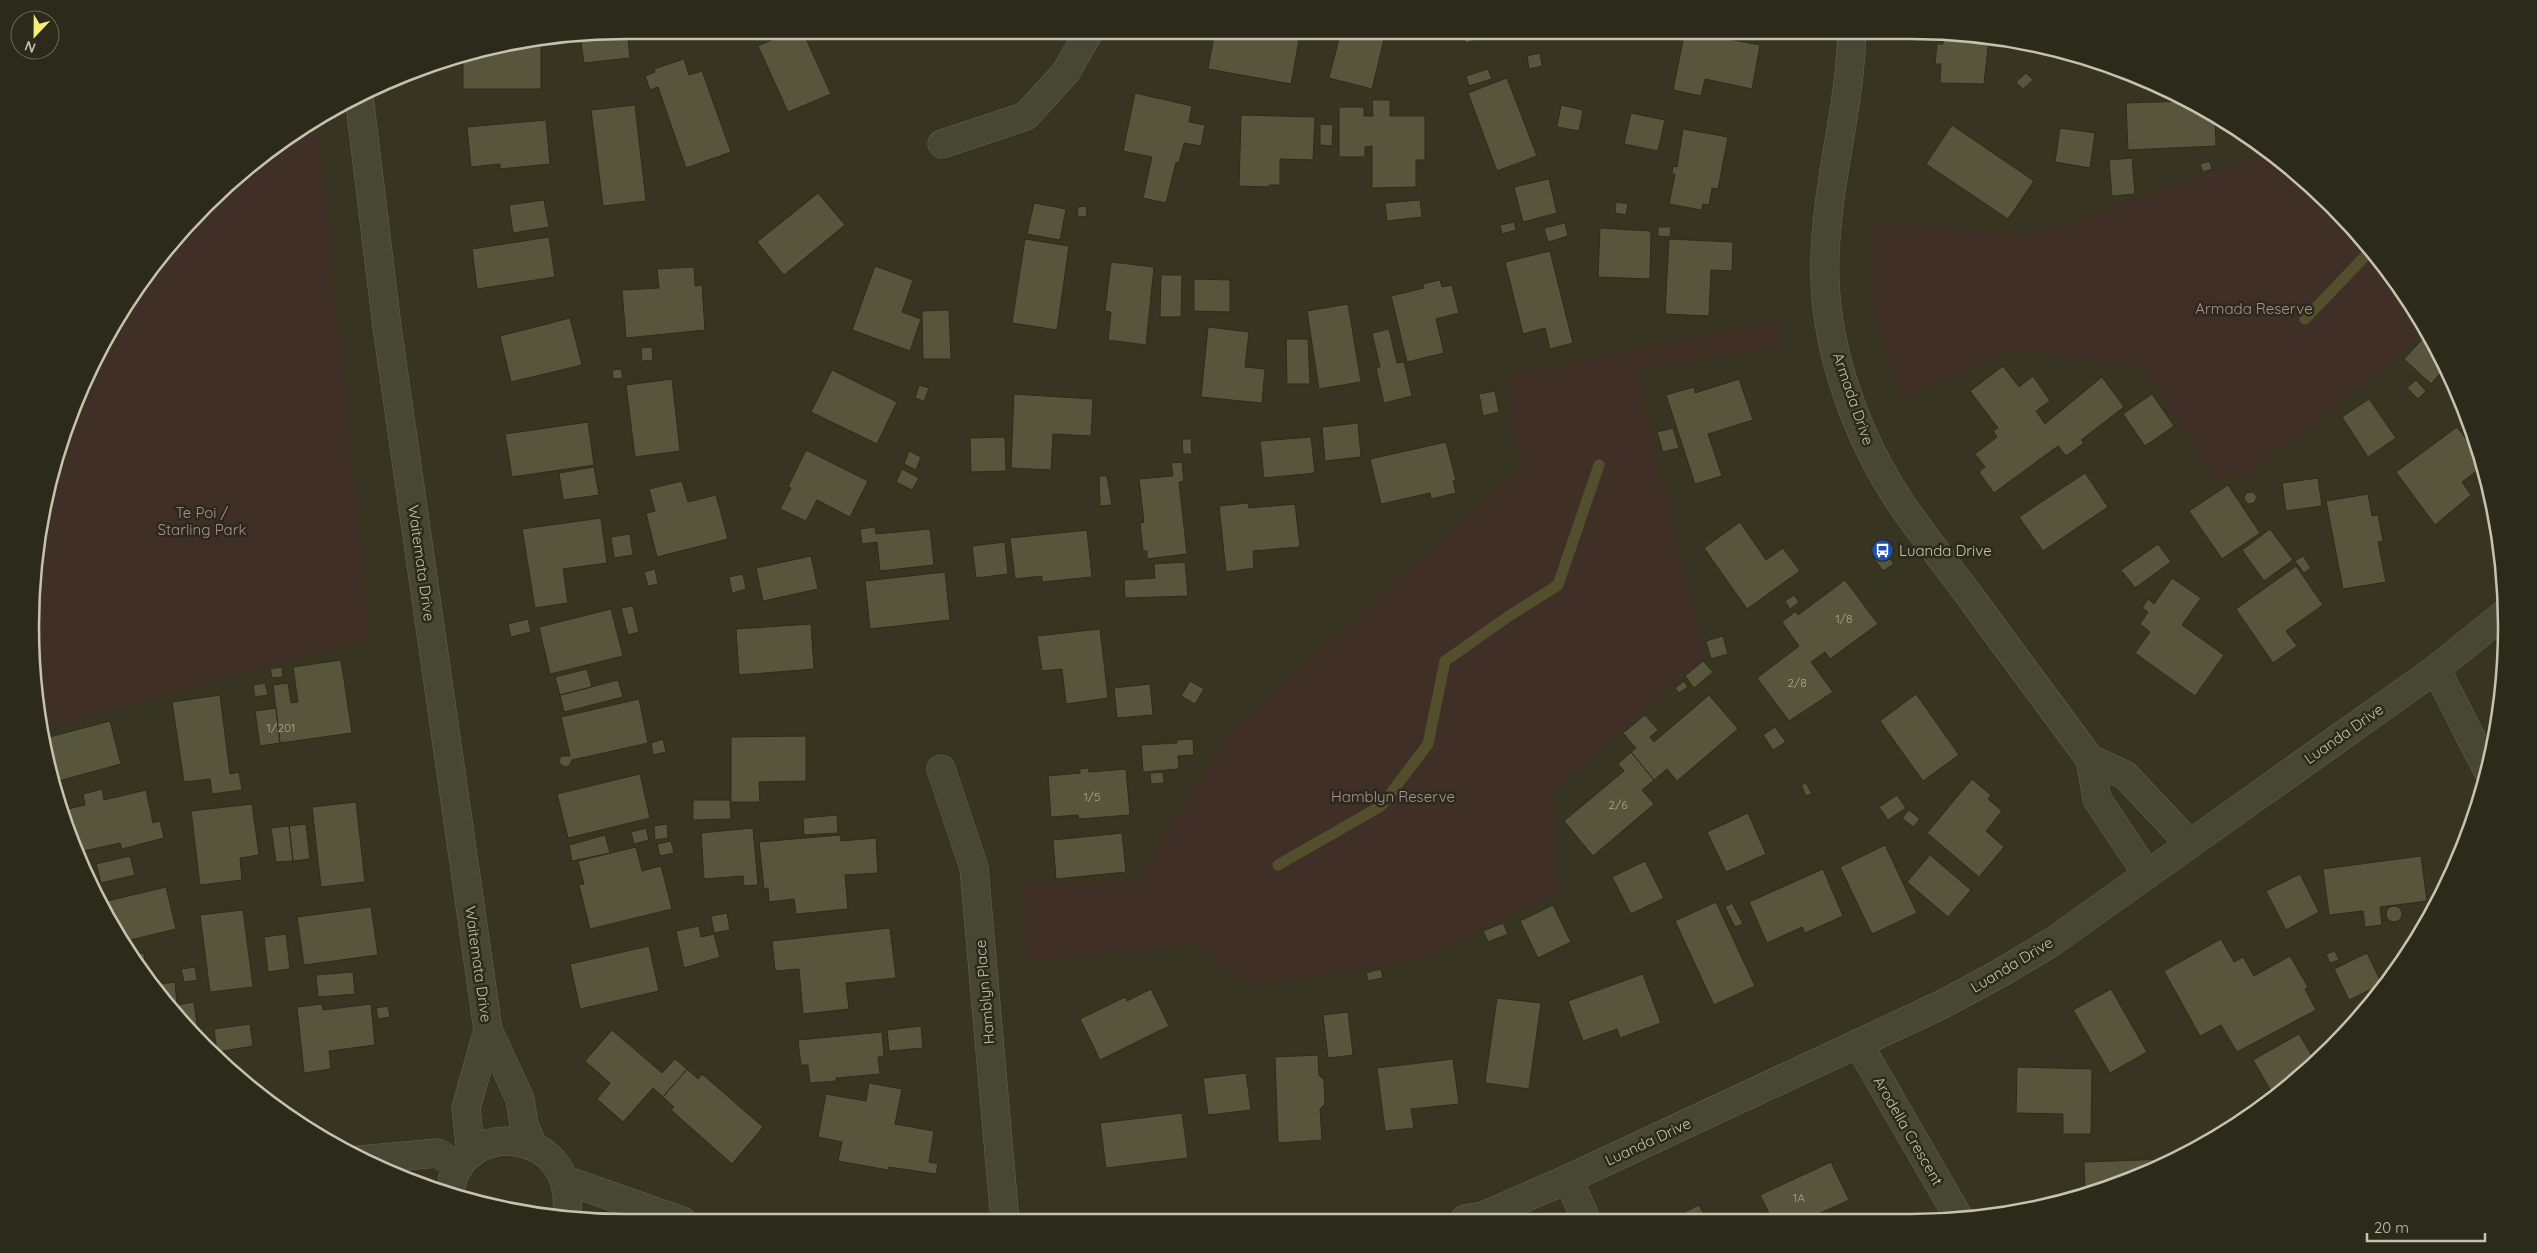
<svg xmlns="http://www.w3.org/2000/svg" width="2537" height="1253" font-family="Quicksand,sans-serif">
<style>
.green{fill:#3f2f27}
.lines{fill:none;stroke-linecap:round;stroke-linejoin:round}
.stream{stroke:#534f2c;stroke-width:11}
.building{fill:#58553d;stroke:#2e2c1c}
.minor-casing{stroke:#666451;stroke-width:29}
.tertiary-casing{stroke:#666451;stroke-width:29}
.minor{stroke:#484634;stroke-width:28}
.tertiary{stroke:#484634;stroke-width:28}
.labels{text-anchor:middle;stroke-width:5;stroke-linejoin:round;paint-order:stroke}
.number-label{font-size:12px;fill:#aaa892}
.park-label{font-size:15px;fill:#b08c9d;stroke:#2c2a1a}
.street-label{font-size:15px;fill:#c5c3ae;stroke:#2c2a1a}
.poi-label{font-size:15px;fill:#c5c3ae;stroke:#2c2a1a;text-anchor:start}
.rim{fill:none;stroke:#c5c3ae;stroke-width:2.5}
</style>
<rect width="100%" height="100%" fill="#373521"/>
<path class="green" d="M317 117 371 638 40 729 35 704 31 588 42 510 75 398 110 328 178 233 263 153Z
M2270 151 2359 233 2425 325 2392 364 2245 475 2218 480 2140 367 2010 350 1901 399 1879 333 1872 284V221L2032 236Z
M1779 320 1782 346 1636 369 1706 657 1554 790 1557 894 1424 958 1250 986 1193 943 1028 962 1020 885 1138 879 1225 736 1519 469 1508 376Z"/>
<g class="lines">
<path class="stream" d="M2305 319 2371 250
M1278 865 1381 806 1428 744 1445 661 1509 616 1558 585 1599 465"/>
</g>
<path class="building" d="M627 30 630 58 584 63 580 35Z
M794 30H802L831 94 788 112 758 46Z
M1215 31H1248L1299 40 1291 84 1208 69Z
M1341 31H1390H1386L1372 89 1329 78Z
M1463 31H1505L1506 33 1465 43Z
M1685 31H1714L1713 36 1760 45 1752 89 1705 79 1701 96 1673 90Z
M1944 31 1989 38 1984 84 1940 83 1941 64H1935L1937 44H1943Z
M501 44H541V89H463V54Z
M2043 47 2065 50 2074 54 2044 56Z
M1540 53 1542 66 1529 69 1527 56Z
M684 59 689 75 702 71 731 152 686 168 658 87 650 90 645 76 655 72 654 69Z
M1488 69 1492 79 1469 86 1466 76Z
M2026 73 2033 80 2023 89 2016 82Z
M1507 78 1537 156 1497 171 1468 93Z
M1135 93 1192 106 1189 122 1205 125 1201 146 1184 143 1179 163 1176 162 1166 203 1143 198 1152 157 1123 151Z
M1372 100H1390V116H1425V160H1416V187L1372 188V146L1365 147V157H1339V107H1364V116H1373Z
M2190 101 2215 117 2216 146 2128 150 2126 103Z
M635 105 646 201 603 206 591 110Z
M1561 105 1583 110 1579 131 1557 127Z
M1631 113 1665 120 1658 151 1624 144Z
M1241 115 1315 117 1313 160 1280 159V185H1269V187L1239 186Z
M546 120 550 164 500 169V164L471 167 467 127Z
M1320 124 1333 125 1332 146 1320 145Z
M1952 125 2034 181 2008 219 1926 164Z
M2060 128 2095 133 2090 168 2055 162Z
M1683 129 1728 137 1718 189 1712 188 1709 205 1703 204 1701 210 1669 204 1675 174H1672L1673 166 1677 167Z
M2132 158 2135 194 2112 196 2109 160Z
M2210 161 2212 169 2203 172 2200 164Z
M1549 179 1557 213 1523 222 1514 187Z
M818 193 845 225 784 275 757 242Z
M544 200 549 227 513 233 509 205Z
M1420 200 1422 217 1387 221 1385 203Z
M1616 202 1628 204 1626 215 1615 213Z
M1034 203 1066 209 1060 240 1027 234Z
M1086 206 1087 216 1078 217 1077 207Z
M1514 222 1516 230 1502 234 1500 225Z
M1565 223 1568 236 1548 242 1544 228Z
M1658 227H1671L1670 237 1658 236Z
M1600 228 1651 231 1650 279 1598 277Z
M549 237 555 277 477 289 472 249Z
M1025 239 1069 246 1057 330 1012 323Z
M1669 239 1733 242 1732 271 1711 270 1709 316 1665 314Z
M1550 251 1573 343 1550 349 1545 328 1523 334 1505 262Z
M1111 262 1154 267 1146 345 1108 340 1111 312 1105 311Z
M875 266 913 280 902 312 921 319 910 351 852 330Z
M694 267 695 286 702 285 705 330 626 338 622 290 659 288 657 269Z
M1161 275H1182L1181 317H1160Z
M1194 279 1230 280V312L1194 311Z
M1440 280 1442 287 1452 285 1459 313 1436 319 1444 353 1407 362 1391 296 1424 288 1423 284Z
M1348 304 1361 382 1319 389 1307 311Z
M949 310 951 359H923L922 311Z
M570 318 582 365 511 382 500 336Z
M1208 327 1249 332 1245 367 1265 369 1262 403 1201 397Z
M1389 329 1397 363 1404 362 1412 396 1384 403 1376 368 1380 367 1372 333Z
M2429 332 2445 368 2431 384 2404 359Z
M1286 339H1308L1310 384H1287Z
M652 347 653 360 642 361 641 348Z
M2003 366 2019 387 2033 376 2050 401 2036 411 2045 424 2102 377 2124 407 2081 440 2084 443 2066 456 2058 446 1994 493 1979 472 1985 467 1975 454 1997 437 1993 431 1998 428 1970 391Z
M621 369 623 378 613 379 612 370Z
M832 370 897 402 877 444 811 412Z
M672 379 680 451 635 457 626 385Z
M1739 379 1753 420 1708 434 1722 476 1695 484 1666 395 1694 387 1695 393Z
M2416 380 2426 391 2418 399 2407 388Z
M919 385 929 388 924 401 915 398Z
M1495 391 1499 412 1483 416 1479 394Z
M1014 394 1093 399 1091 436 1053 434 1051 470 1011 468Z
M2152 394 2174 426 2145 446 2123 414Z
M2369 399 2396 438 2368 457 2342 417Z
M588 422 594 465 512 477 505 434Z
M1358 423 1361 457 1325 461 1322 427Z
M2457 427 2481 459 2483 466 2462 482 2471 495 2435 525 2396 472Z
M1673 428 1679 448 1663 452 1657 432Z
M1005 437 1006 471 971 472 970 438Z
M1311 437 1315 473 1264 478 1260 441Z
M1182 439H1191L1192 454H1183Z
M1446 442 1456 480 1453 481 1456 493 1431 499 1430 493 1381 504 1370 459Z
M806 450 868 481 850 517 817 500 806 521 780 509 791 488 788 487Z
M909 451 921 457 916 470 904 464Z
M1182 462 1184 481 1179 482 1187 554 1147 559V551H1143L1140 523 1144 522 1139 479 1173 476 1171 463Z
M594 467 599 495 563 500 559 473Z
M902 469 919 478 912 490 896 482Z
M2085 473 2108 507 2043 551 2019 517Z
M1099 476H1107L1112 505 1100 506Z
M2318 478 2322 506 2286 511 2282 483Z
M682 481 688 502 716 495 728 539 657 557 646 513 655 511 649 489Z
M2228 485 2260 533 2222 559 2189 511Z
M2253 492 2257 497 2254 503 2248 504 2244 499 2246 493Z
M2368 494 2372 516 2378 515 2383 541 2378 542 2386 582 2343 589 2326 501Z
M1248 503 1249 508 1295 504 1300 547 1253 551 1254 568 1226 572 1219 506Z
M601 518 607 563 563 569 568 603 535 608 522 529Z
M1740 522 1766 560 1783 548 1800 571 1747 609 1704 548Z
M875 527 876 534 930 529 934 565 880 571 877 542 862 544 860 529Z
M2270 529 2293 560 2264 581 2242 550Z
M1087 530 1092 577 1042 582V576L1015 579 1010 538Z
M630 534 633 555 614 558 611 537Z
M1005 542 1008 574 976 578 972 546Z
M2158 544 2171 562 2135 588 2121 570Z
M1881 548 1894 564 1883 571 1871 554Z
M811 556 818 589 763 601 756 568Z
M2303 556 2311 568 2304 573 2295 561Z
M1185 562 1188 596 1125 598 1124 580 1155 578 1154 564Z
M2296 566 2323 605 2286 631 2297 646 2273 663 2236 609Z
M655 569 658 584 648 586 644 572Z
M945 572 950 620 870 629 865 581Z
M743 574 746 589 732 593 729 577Z
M2172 578 2201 598 2182 625 2224 655 2195 696 2135 653 2150 632 2140 624 2148 612 2142 608 2148 599 2154 604Z
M1845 580 1878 624 1830 659 1825 652 1811 662 1833 692 1789 721 1757 678 1799 646 1782 622 1796 611 1798 615Z
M1794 595 1799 602 1790 609 1785 601Z
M633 606 639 632 628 635 621 608Z
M611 609 623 656 550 674 539 627Z
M528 619 531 632 511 637 508 624Z
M811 624 814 669 739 675 736 629Z
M1100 629 1108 698 1066 704 1062 669 1042 671 1037 636Z
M1723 636 1728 654 1711 659 1706 641Z
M341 660 352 733 280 743 273 685 288 683 291 703 298 702 293 667Z
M1703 661 1713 672 1694 688 1685 676Z
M282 667 283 677 272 678 270 669Z
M587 669 592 687 560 695 555 677Z
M618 680 623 697 564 712 560 695Z
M1190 681 1204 689 1195 704 1181 696Z
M1684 681 1688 687 1679 693 1675 688Z
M265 683 268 695 255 697 253 685Z
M1150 684 1153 715 1117 718 1114 688Z
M1916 694 1959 755 1923 781 1880 721Z
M220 695 230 774 239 772 242 790 212 794 210 779 184 782 172 702Z
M1709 695 1738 729 1677 781 1667 769 1654 780 1631 752 1636 748 1623 733 1645 715 1658 730 1650 737 1654 742Z
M639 699 648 743 572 760 570 765 566 767 561 765 559 761 561 756H570L561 717Z
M276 708 280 743 260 746 255 711Z
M110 721 121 764 51 783 42 739Z
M1775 727 1786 742 1773 750 1763 735Z
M806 736V781L759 782 760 802H731V737Z
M663 739 666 752 653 755 651 743Z
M1193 739 1194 755 1178 756 1179 769 1143 772 1141 745 1177 743 1176 740Z
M1631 752 1654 780 1642 790 1654 804 1593 856 1564 821 1624 771 1618 764Z
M1088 768 1089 772 1126 769 1130 815 1079 819 1078 815 1051 817 1048 776 1080 773V769Z
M1163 772 1164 783 1151 784 1150 773Z
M640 774 650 818 568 838 557 794Z
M1972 779 1991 795 1988 799 2002 811 1986 831 2004 847 1979 877 1927 833Z
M1806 783 1812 794 1806 796 1801 785Z
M102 789 104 800 146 790 153 823 160 821 164 838 122 849 120 843 79 852 68 809 85 805 83 794Z
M1897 795 1906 808 1888 820 1879 807Z
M693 800H730L731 819 693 820Z
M356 802 365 882 321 887 312 807Z
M252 804 259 855 240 858 242 880 200 885 191 811Z
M1909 810 1920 819 1913 827 1902 818Z
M1748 813 1766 854 1726 872 1707 832Z
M837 815 838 833 804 835 803 818Z
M306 824 310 859 293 861 289 826Z
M667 824 668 838 655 840 654 826Z
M289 826 293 861 276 862 271 828Z
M646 828 649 840 634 844 631 832Z
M753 828 758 885 744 886 743 876 704 879 701 833Z
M1122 833 1126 872 1056 879 1053 840Z
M605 835 610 853 572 861 569 845Z
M840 835 841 841 876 838 878 873 845 875 848 909 796 914 794 899 769 902 768 888 764 889 759 842Z
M671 841 674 853 660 856 657 844Z
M1885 845 1917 913 1872 934 1840 867Z
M636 847 642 871 661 866 672 909 590 929 579 885 584 884 578 861Z
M1930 855 1971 890 1948 917 1907 882Z
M130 856 135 875 101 883 96 864Z
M2421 856 2427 901 2380 907 2382 925 2365 927 2363 911 2329 915 2323 869Z
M1645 861 1664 898 1631 914 1612 877Z
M1823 869 1843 916 1805 933 1802 927 1767 943 1749 902Z
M2300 874 2319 912 2286 930 2266 891Z
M166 887 176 929 122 942 99 903Z
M1716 902 1755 986 1714 1005 1675 921Z
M1732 903 1743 924 1735 927 1725 907Z
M1553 905 1571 942 1538 958 1520 921Z
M2386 914a8 8 0 1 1 16 0a8 8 0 1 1-16 0Z
M371 907 378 955 304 965 297 917Z
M243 910 253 987 210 992 200 915Z
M727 913 730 930 714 933 711 916Z
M1503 923 1508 934 1488 942 1483 931Z
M699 926 701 937 714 934 720 957 684 968 676 931Z
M890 928 896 978 846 983 849 1009 803 1014 799 969 775 971 772 941Z
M286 934 290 969 268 972 264 937Z
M2221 939 2234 962 2243 957 2254 976 2290 956 2308 987 2305 989 2316 1010 2237 1052 2221 1025 2200 1036 2164 971Z
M649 946 659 991 580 1009 570 964Z
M2335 951 2339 960 2330 963 2326 954Z
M144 953 146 972 143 973 129 955Z
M2367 953 2382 984 2349 1000 2334 969Z
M195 967 197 980 184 982 181 969Z
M1381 969 1383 978 1368 981 1366 973Z
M353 972 355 994 318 997 316 975Z
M1643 974 1661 1023 1620 1038 1617 1029 1583 1041 1568 1001Z
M175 982 177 1005 194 1002 199 1039H197L153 985Z
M1151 989 1169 1026 1100 1060 1080 1019 1125 997 1127 1001Z
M2111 989 2147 1052 2110 1073 2073 1010Z
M1497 998 1541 1003 1529 1089 1485 1083Z
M322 1004 323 1010 371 1004 375 1045 329 1051 331 1069 304 1073 297 1007Z
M388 1006 390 1017 378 1019 376 1008Z
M1348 1012 1353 1055 1328 1058 1323 1015Z
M250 1024 253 1046 217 1052 214 1029Z
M921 1026 923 1048 889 1051 887 1030Z
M612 1030 662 1073 675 1059 687 1069 663 1097 653 1088 623 1122 597 1099 610 1083 585 1061Z
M882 1032 884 1057H878L880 1074 836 1078V1081L810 1083 808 1065H801L798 1040Z
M2299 1034 2314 1059 2289 1082 2271 1091 2253 1060Z
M1318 1055 1319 1075 1324 1080 1325 1104 1320 1109 1322 1140 1278 1143 1275 1057Z
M1453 1059 1459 1104 1411 1109 1414 1128 1385 1131 1377 1068Z
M2017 1067 2092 1069 2091 1134H2063V1114L2016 1113Z
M687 1069 698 1079 702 1074 763 1127 732 1164 671 1110 674 1107 663 1097Z
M1246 1073 1251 1110 1208 1115 1203 1078Z
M869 1083 902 1089 895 1124 934 1131 929 1162 938 1164 936 1174 889 1167 888 1170 838 1161 842 1142 818 1137 826 1094 866 1101Z
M1182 1113 1188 1158 1106 1168 1100 1123Z
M2201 1142 2202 1144 2171 1161 2170 1159Z
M2169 1159V1161L2139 1178 2085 1192 2084 1162Z
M1831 1162 1849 1200 1809 1218 1772 1219 1760 1195Z
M1699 1205 1706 1219H1671Z"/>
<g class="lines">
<defs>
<path id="minor" d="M1852 31C1850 115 1822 196 1825 281 1828 358 1859 441 1902 505 1924 537 1949 568 1972 599 2011 653 2051 706 2090 759L2097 799 2147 874
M942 144 1026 116 1066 72 1090 30
M2436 669 2488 771
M2090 759 2125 775 2189 843
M941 769 974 868 1005 1221
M1858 1043 1959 1218
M1568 1179 1586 1219"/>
<path id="tertiary" d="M359 96 387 327 488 1030 520 1099 524 1125 533 1146
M471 1154 466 1108 488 1030
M360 1160 438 1153 459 1167
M565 1180 682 1221
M450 1194C456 1115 582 1126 566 1218
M1465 1219 1483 1216 1568 1179 1941 1005 1997 975 2052 942 2436 669 2504 614"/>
</defs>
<use href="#minor" class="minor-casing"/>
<use href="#tertiary" class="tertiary-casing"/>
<use href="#minor" class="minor"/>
<use href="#tertiary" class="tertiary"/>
</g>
<defs>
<symbol id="bus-disc" viewBox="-11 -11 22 22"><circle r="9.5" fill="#1a4fb4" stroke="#2c2a1a"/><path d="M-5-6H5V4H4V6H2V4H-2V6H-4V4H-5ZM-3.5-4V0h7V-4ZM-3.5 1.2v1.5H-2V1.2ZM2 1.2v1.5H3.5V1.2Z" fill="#fff"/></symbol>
</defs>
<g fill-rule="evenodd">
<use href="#bus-disc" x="1870" y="538" width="25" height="25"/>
</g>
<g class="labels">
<g class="number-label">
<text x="1844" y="623">1/8</text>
<text x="1797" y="687">2/8</text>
<text x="281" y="732">1/201</text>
<text x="1092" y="801">1/5</text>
<text x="1618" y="809">2/6</text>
<text x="1799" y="1202">1A</text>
</g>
<g class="park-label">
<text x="2254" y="314">Armada Reserve</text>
<text x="202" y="518">Te Poi /<tspan x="202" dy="17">Starling Park</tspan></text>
<text x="1393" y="802">Hamblyn Reserve</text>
</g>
<g class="street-label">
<text transform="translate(1853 399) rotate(71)" y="5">Armada Drive</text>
<text transform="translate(421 563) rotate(82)" y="5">Waitemata Drive</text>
<text transform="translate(2344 734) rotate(-35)" y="5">Luanda Drive</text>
<text transform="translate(478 964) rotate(82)" y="5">Waitemata Drive</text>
<text transform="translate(2012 965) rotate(-31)" y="5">Luanda Drive</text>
<text transform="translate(985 992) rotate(-95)" y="5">Hamblyn Place</text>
<text transform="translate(1908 1131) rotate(60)" y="5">Arodella Crescent</text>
<text transform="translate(1648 1142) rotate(-25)" y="5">Luanda Drive</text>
</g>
<g class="poi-label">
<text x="1899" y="556">Luanda Drive</text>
</g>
</g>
<path d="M0 0H2537V1253H0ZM626 39H1911A587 587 0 0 1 2498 626V627A587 587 0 0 1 1911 1214H626A587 587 0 0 1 39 627V626A587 587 0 0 1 626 39Z" fill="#2c2a1a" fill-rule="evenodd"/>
<path class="rim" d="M626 39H1911A587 587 0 0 1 2498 626V627A587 587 0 0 1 1911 1214H626A587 587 0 0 1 39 627V626A587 587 0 0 1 626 39Z"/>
<g transform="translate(35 35) rotate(202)"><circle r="24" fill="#2c2a1a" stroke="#696755"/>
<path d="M0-4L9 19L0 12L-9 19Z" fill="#f6ed82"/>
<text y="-8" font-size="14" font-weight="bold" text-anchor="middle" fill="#c5c3ae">N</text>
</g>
<path d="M2367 1233v8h118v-8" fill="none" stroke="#c5c3ae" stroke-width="2.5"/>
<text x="2374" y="1233" font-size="15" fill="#c5c3ae" stroke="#2c2a1a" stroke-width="4" paint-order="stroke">20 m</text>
</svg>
